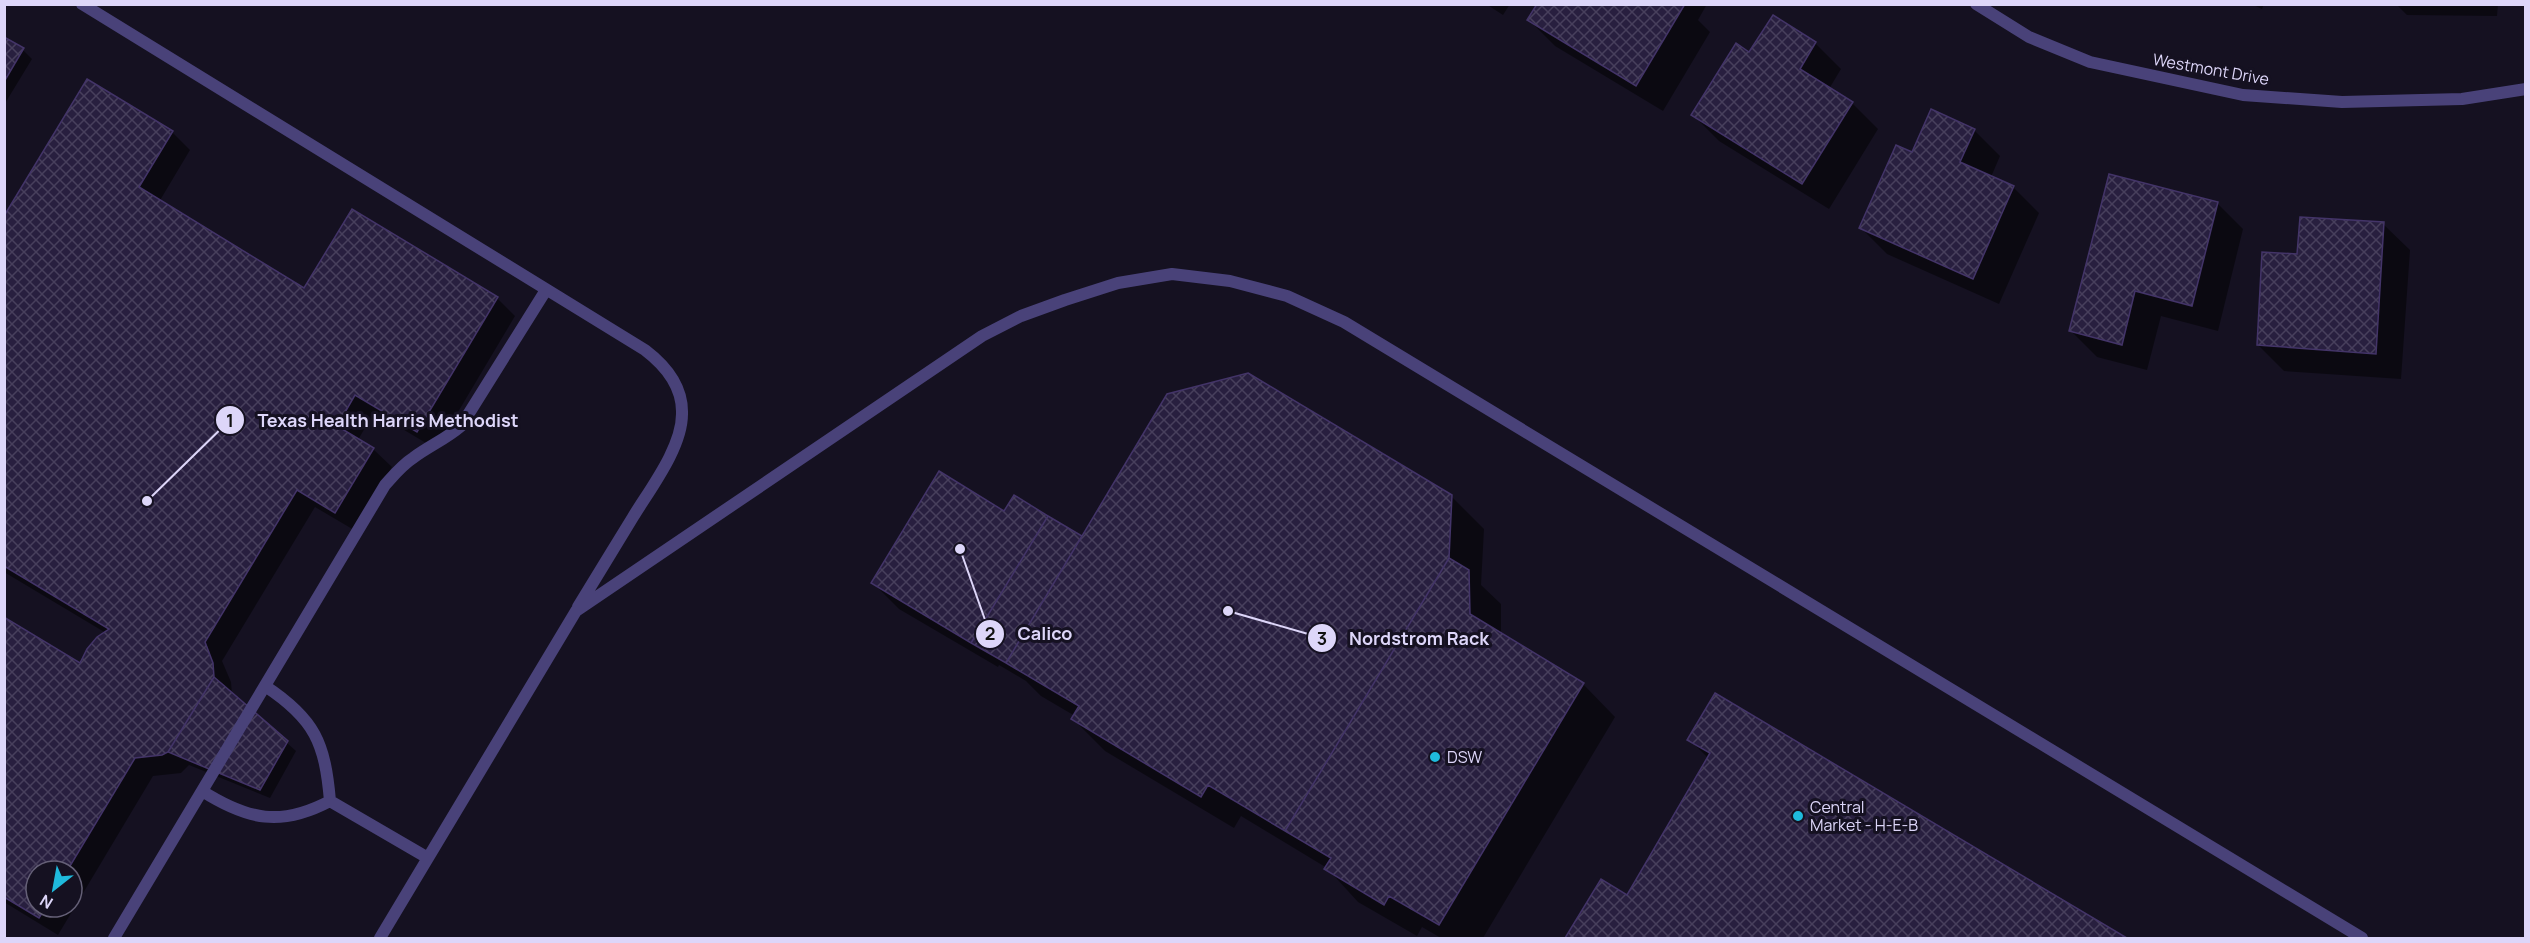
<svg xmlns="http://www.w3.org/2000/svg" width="2530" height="943" font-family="Manrope,sans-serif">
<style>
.shadow{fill:#0007;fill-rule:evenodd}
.building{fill:url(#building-cross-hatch);stroke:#433468;stroke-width:1.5}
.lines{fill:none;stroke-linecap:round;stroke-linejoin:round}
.lane{stroke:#494279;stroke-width:12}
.street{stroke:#494279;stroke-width:12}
.poi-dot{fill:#1fbadc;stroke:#151121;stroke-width:2}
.labels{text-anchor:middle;stroke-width:6;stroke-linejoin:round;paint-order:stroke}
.street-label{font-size:16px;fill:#ddd6f9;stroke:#151121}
.poi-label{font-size:16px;fill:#ddd6f9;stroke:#151121;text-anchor:start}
.leader{fill:none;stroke:#ddd6f9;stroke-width:2}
.callout-dot{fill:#ddd6f9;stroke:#151121;stroke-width:2}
.mark-label{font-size:18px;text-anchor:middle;font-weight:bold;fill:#111}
.callout-label{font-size:18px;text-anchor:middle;font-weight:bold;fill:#ddd6f9;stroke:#151121;stroke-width:6;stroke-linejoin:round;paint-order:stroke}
</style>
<defs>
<pattern id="building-cross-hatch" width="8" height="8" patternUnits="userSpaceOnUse" patternTransform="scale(1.5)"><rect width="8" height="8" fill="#281f3f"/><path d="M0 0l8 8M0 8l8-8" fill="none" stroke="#473f5c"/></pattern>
</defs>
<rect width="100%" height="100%" fill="#151121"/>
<path class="shadow" d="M1486 4H1510L1503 15Z
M1538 4H1707L1698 20 1710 32 1663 111 1555 46 1529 20Z
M2251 4H2264L2262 9Z
M2396 4H2498L2497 16 2407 15Z
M4 38 23 50 32 59 4 105Z
M1815 43 1841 69 1829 89 1852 103 1878 129 1829 209 1719 141 1693 115 1750 54Z
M1974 130 2000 156 1991 177 2013 187 2039 213 1999 304 1887 254 1861 228 1912 154Z
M172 132 190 150 159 202 305 290 497 298 515 316 436 449 374 412 358 440 373 449 392 467 354 530 315 507 222 661 231 682 232 694 296 751 270 798 189 765 181 773 153 776 58 935 4 902V619L81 665 106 633 4 572V218ZM36 871H72V907H36Z
M2217 203 2243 229 2218 331 2161 316 2147 370 2097 357 2071 331Z
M2383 224 2410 250 2401 379 2284 371 2258 345 2299 256Z
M1451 496 1484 529 1481 585 1501 604V635L1583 684 1615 717 1483 938H1441L1422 927 1417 936 1358 902 1327 868 1241 816 1234 828 1105 751 1073 719 1075 716 1041 696 1026 681 999 665 998 667 899 609 873 583 1005 513 1014 497 1081 537Z
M1715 695 2124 938H1567L1601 881 1627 897 1709 759 1689 739Z"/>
<path class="building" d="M1537 4H1685L1636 86 1527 20Z
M1773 15 1816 42 1800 69 1853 102 1802 184 1691 115 1736 43 1749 52Z
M4 37 24 48 4 82Z
M87 79 173 131 139 187 304 288 352 209 498 297 417 432 355 395 337 426 374 448 335 513 297 490 205 642 213 663 214 677 168 752 162 755 135 758 67 871H36V907H46L39 918 4 897V617L80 663 87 649 97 637 109 629 4 566V216Z
M1931 109 1975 129 1960 162 2014 186 1973 279 1859 228 1896 145 1912 152Z
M2109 174 2218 202 2192 306 2135 291 2122 345 2069 331Z
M2300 217 2384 222 2376 354 2257 345 2262 252 2297 254Z
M1248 373 1452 495 1449 558 1285 831 1208 785 1201 797 1071 719 1079 706 1006 663 1167 394Z
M939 471 1004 511 1014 495 1048 516 971 643 871 583Z
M1048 516 1082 536 1006 663 971 643Z
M1449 558 1469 570 1470 614 1584 683 1439 925 1389 896 1384 905 1324 869 1331 858 1285 831Z
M214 677 288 741 260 790 168 752Z
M1715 693 2127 938H1565L1601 879 1627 895 1710 753 1687 740Z"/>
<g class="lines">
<path class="lane" d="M82 4 645 350C666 366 683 386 682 414 682 448 650 489 633 517 615 547 596 577 578 607
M265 686C315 719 325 743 330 801
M202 791C248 820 281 827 330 801
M330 801 428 858
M114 938 385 485C394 475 402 465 413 458 429 446 446 439 461 426L546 290
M380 938 576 611 982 336 1021 316 1065 300 1118 283 1172 274 1230 281 1287 296 1344 322 2362 938"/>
<path class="street" d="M1976 4 2029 37 2090 62 2243 95 2342 102 2462 99 2526 89"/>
</g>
<g class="poi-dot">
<circle cx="1435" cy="757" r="6"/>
<circle cx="1798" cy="816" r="6"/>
</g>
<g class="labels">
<g class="street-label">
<text transform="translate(2211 69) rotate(10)" y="6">Westmont Drive</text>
</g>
<g class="poi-label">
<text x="1447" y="763">DSW</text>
<text x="1810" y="813">Central<tspan x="1810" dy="18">Market - H-E-B</tspan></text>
</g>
</g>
<path class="leader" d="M147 501L230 420M960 549L990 634M1228 611L1322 638"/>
<g class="callout-dot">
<circle cx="147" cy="501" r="6"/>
<circle cx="960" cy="549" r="6"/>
<circle cx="1228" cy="611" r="6"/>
<circle cx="230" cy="420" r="15"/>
<circle cx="990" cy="634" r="15"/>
<circle cx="1322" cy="638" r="15"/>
</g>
<g class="mark-label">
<text x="230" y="427">1</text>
<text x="990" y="640">2</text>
<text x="1322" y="645">3</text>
</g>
<g class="callout-label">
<text x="388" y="427">Texas Health Harris Methodist</text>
<text x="1045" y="640">Calico</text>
<text x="1419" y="645">Nordstrom Rack</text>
</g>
<rect width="2530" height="943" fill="none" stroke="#ddd6f9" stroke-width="12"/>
<g transform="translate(54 889) rotate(211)"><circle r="28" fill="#151121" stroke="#656077" stroke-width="1.5"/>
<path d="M0-4.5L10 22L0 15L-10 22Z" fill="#1fbadc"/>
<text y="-9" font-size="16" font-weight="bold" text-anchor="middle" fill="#ddd6f9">N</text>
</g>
</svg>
